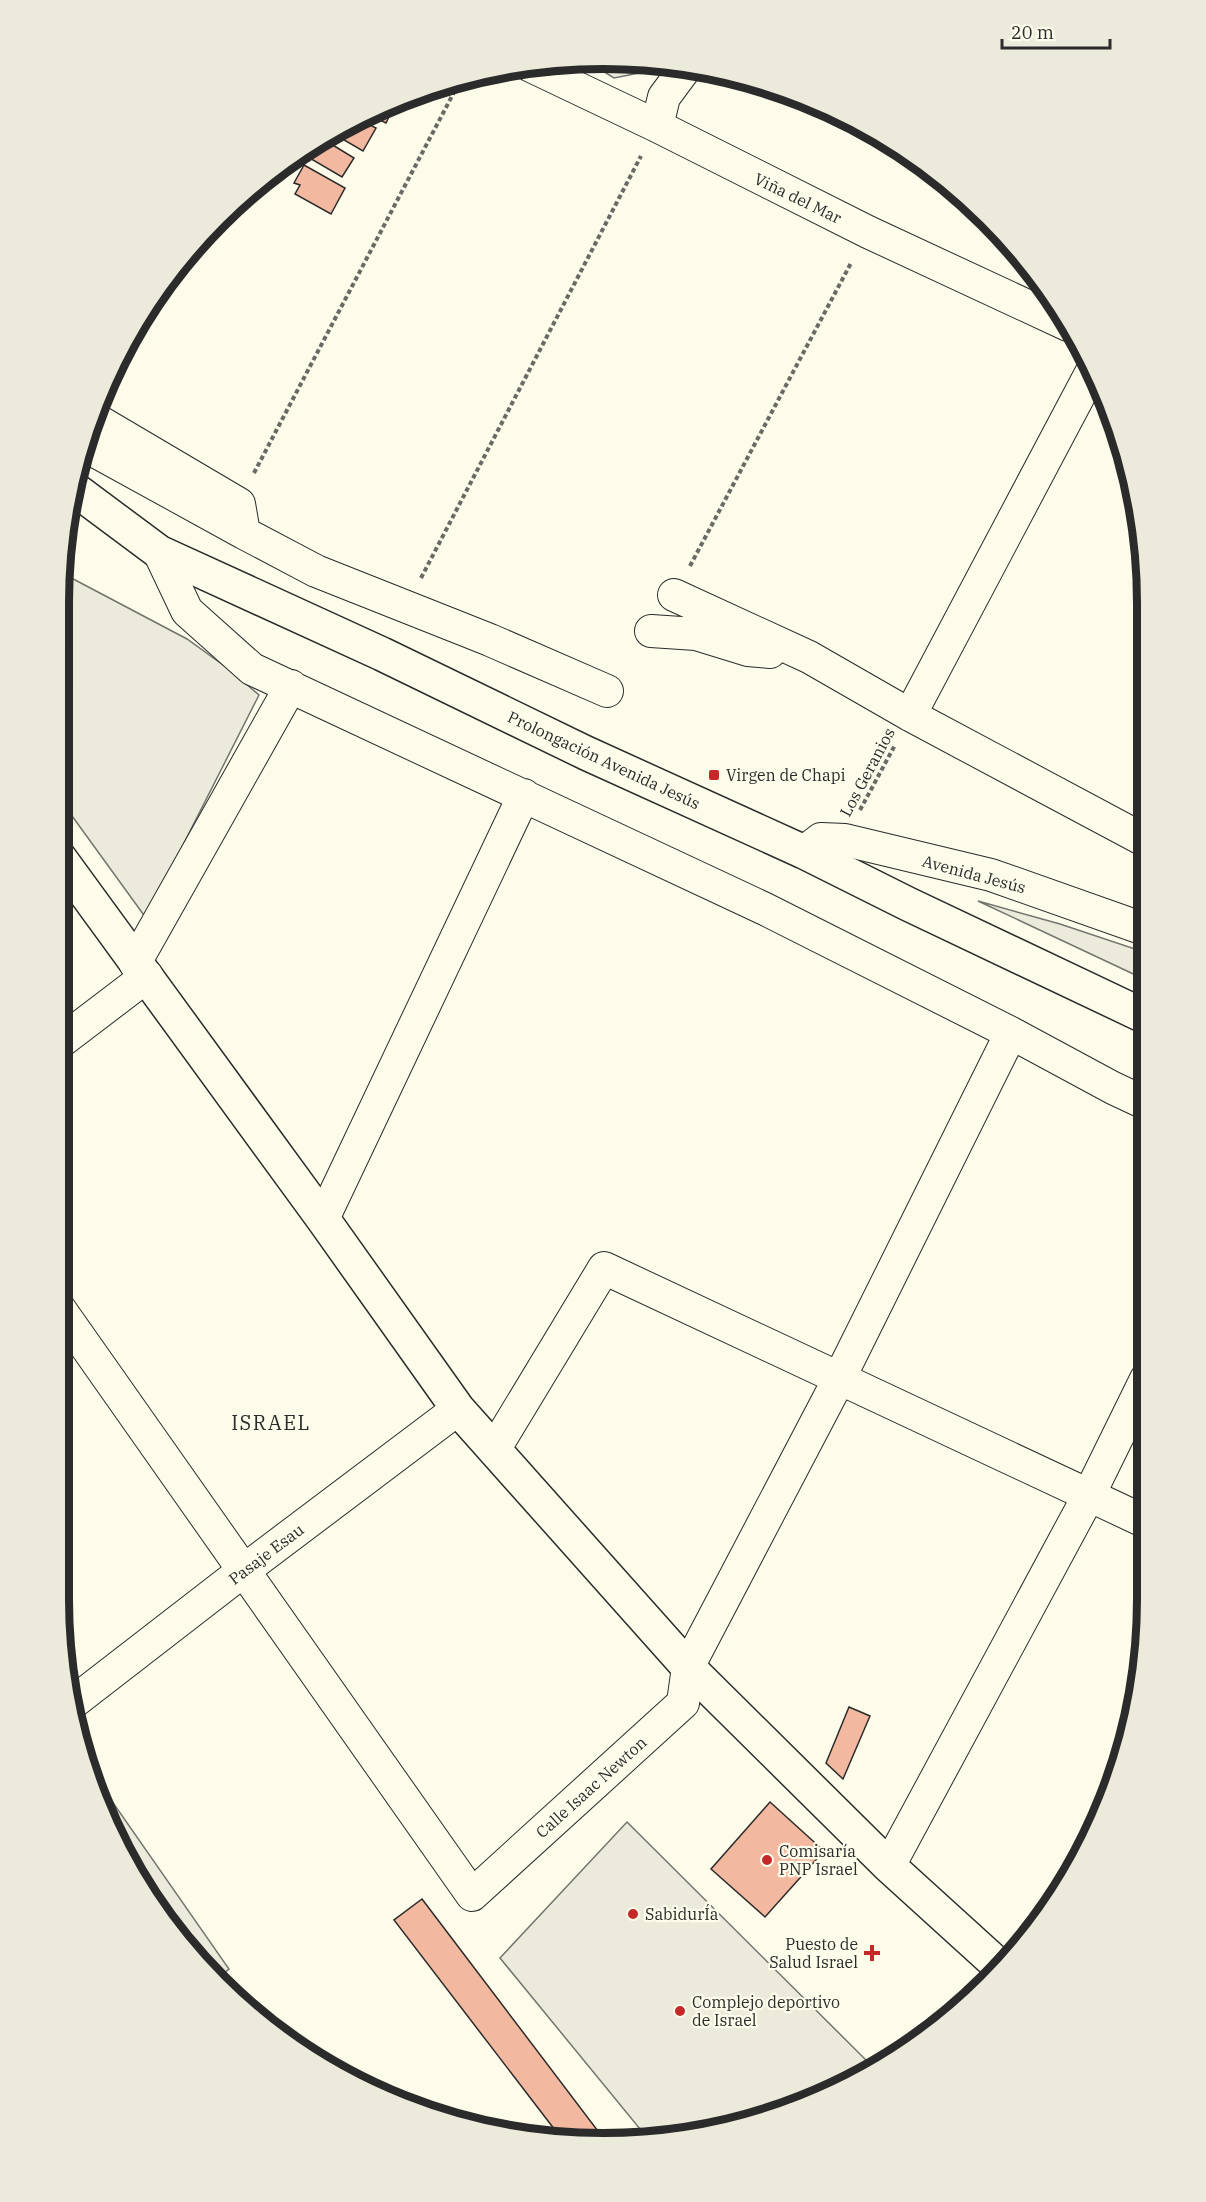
<svg xmlns="http://www.w3.org/2000/svg" width="1206" height="2202" font-family="'IBM Plex Serif',serif">
<style>
.green{fill:#ecebdb;stroke:#74746e;stroke-width:1.5}
.building{fill:#f2b8a0;stroke:#2b2b2b;stroke-width:1.5}
.lines{fill:none;stroke-linecap:round;stroke-linejoin:round}
.minor-casing{stroke:#2b2b2b;stroke-width:34}
.tertiary-casing{stroke:#2b2b2b;stroke-width:36}
.primary-casing{stroke:#2b2b2b;stroke-width:36}
.path{stroke:#6a6964;stroke-width:4;stroke-dasharray:4.5 3;stroke-linecap:butt}
.minor{stroke:#fdfbea;stroke-width:32}
.tertiary{stroke:#fdfbea;stroke-width:33}
.primary{stroke:#fdfbea;stroke-width:33}
.poi-dot{fill:#c62828;stroke:#fdfbea;stroke-width:2}
.labels{text-anchor:middle;stroke-width:4.5;stroke-linejoin:round;paint-order:stroke}
.street-label{font-size:16px;fill:#2b2b2b;stroke:#fdfbea}
.poi-label{font-size:16px;fill:#2b2b2b;stroke:#fdfbea;text-anchor:start}
.quarter-label{font-size:20px;letter-spacing:1.5px;fill:#2b2b2b;stroke:#fdfbea}
.rim{fill:none;stroke:#2b2b2b;stroke-width:8}
</style>
<rect width="100%" height="100%" fill="#fdfbea"/>
<path class="green" d="M585 60 650 62 644 72 614 78Z
M60 572 187 639 230 670 259 695 146 918 59 798Z
M978 901 1060 924 1144 952V979Z
M86 1764 229 1969 220 1976 171 1931 88 1774Z
M627 1822 871 2065 812 2102 649 2140 500 1958Z"/>
<path class="building" d="M396 102 386 123 366 113Z
M357 118 376 128 363 151 332 133Z
M323 139 354 158 342 177 301 153Z
M304 165 345 188 331 214 295 194 300 185 294 183Z
M849 1707 870 1716 843 1779 826 1763Z
M770 1802 824 1851 765 1917 711 1869Z
M422 1899 604 2139 558 2134 394 1920Z"/>
<g class="lines">
<defs>
<path id="minor" d="M531 66 657 126 868 232 1068 325
M657 126 664 97 687 66
M95 419 239 504 244 533 316 571 490 640 607 691
M84 445 244 533
M159 552 187 611 252 669 765 909 1011 1033 1113 1088 1145 1103
M674 595 809 657 910 715 1144 840
M651 631 696 634 748 650 770 652
M910 715 1091 373
M804 852 821 839 845 840 991 875 1144 929
M135 963 291 686
M59 1043 147 976
M323 1219 524 795
M59 1308 472 1895 683 1703 688 1667 839 1379 1011 1033
M494 1450 604 1268 1146 1522
M75 1701 243 1571 458 1409
M889 1866 1089 1495 1146 1379"/>
<path id="tertiary" d="M59 857 323 1219 458 1409 688 1667 889 1866 998 1965"/>
<path id="primary" d="M73 488 159 552 382 654 586 753 804 852 908 904 1144 1016"/>
</defs>
<use href="#minor" class="minor-casing"/>
<use href="#tertiary" class="tertiary-casing"/>
<use href="#primary" class="primary-casing"/>
<path class="path" d="M254 473 462 77
M690 566 851 263
M421 578 641 156
M860 810 895 745"/>
<use href="#minor" class="minor"/>
<use href="#tertiary" class="tertiary"/>
<use href="#primary" class="primary"/>
</g>
<g class="poi-dot">
<rect x="708" y="769" width="12" height="12" rx="3"/>
<circle cx="767" cy="1860" r="6"/>
<circle cx="633" cy="1914" r="6"/>
<path d="M869 1944h6v6h6v6h-6v6h-6v-6h-6v-6h6z"/>
<circle cx="680" cy="2011" r="6"/>
</g>
<g class="labels">
<g class="street-label">
<text transform="translate(798 198) rotate(26)" y="6">Viña del Mar</text>
<text transform="translate(604 760) rotate(25)" y="6">Prolongación Avenida Jesús</text>
<text transform="translate(867 772) rotate(-62)" y="6">Los Geranios</text>
<text transform="translate(974 874) rotate(15)" y="6">Avenida Jesús</text>
<text transform="translate(266 1554) rotate(-37)" y="6">Pasaje Esau</text>
<text transform="translate(591 1787) rotate(-42)" y="6">Calle Isaac Newton</text>
</g>
<g class="poi-label">
<text x="726" y="781">Virgen de Chapi</text>
<text x="779" y="1857">Comisaría<tspan x="779" dy="18">PNP Israel</tspan></text>
<text x="645" y="1920">SabidurÍa</text>
<text x="858" y="1950" text-anchor="end">Puesto de<tspan x="858" dy="18">Salud Israel</tspan></text>
<text x="692" y="2008">Complejo deportivo<tspan x="692" dy="18">de Israel</tspan></text>
</g>
<g class="quarter-label">
<text x="271" y="1430">ISRAEL</text>
</g>
</g>
<path d="M0 0H1206V2202H0ZM603 69H603A534 534 0 0 1 1137 603V1599A534 534 0 0 1 603 2133H603A534 534 0 0 1 69 1599V603A534 534 0 0 1 603 69Z" fill="#eceadb" fill-rule="evenodd"/>
<path class="rim" d="M603 69H603A534 534 0 0 1 1137 603V1599A534 534 0 0 1 603 2133H603A534 534 0 0 1 69 1599V603A534 534 0 0 1 603 69Z"/>
<path d="M1002 39v9h108v-9" fill="none" stroke="#2b2b2b" stroke-width="3"/>
<text x="1011" y="39" font-size="18" fill="#2b2b2b" stroke="#fdfbea" stroke-width="4.5" paint-order="stroke">20 m</text>
</svg>
